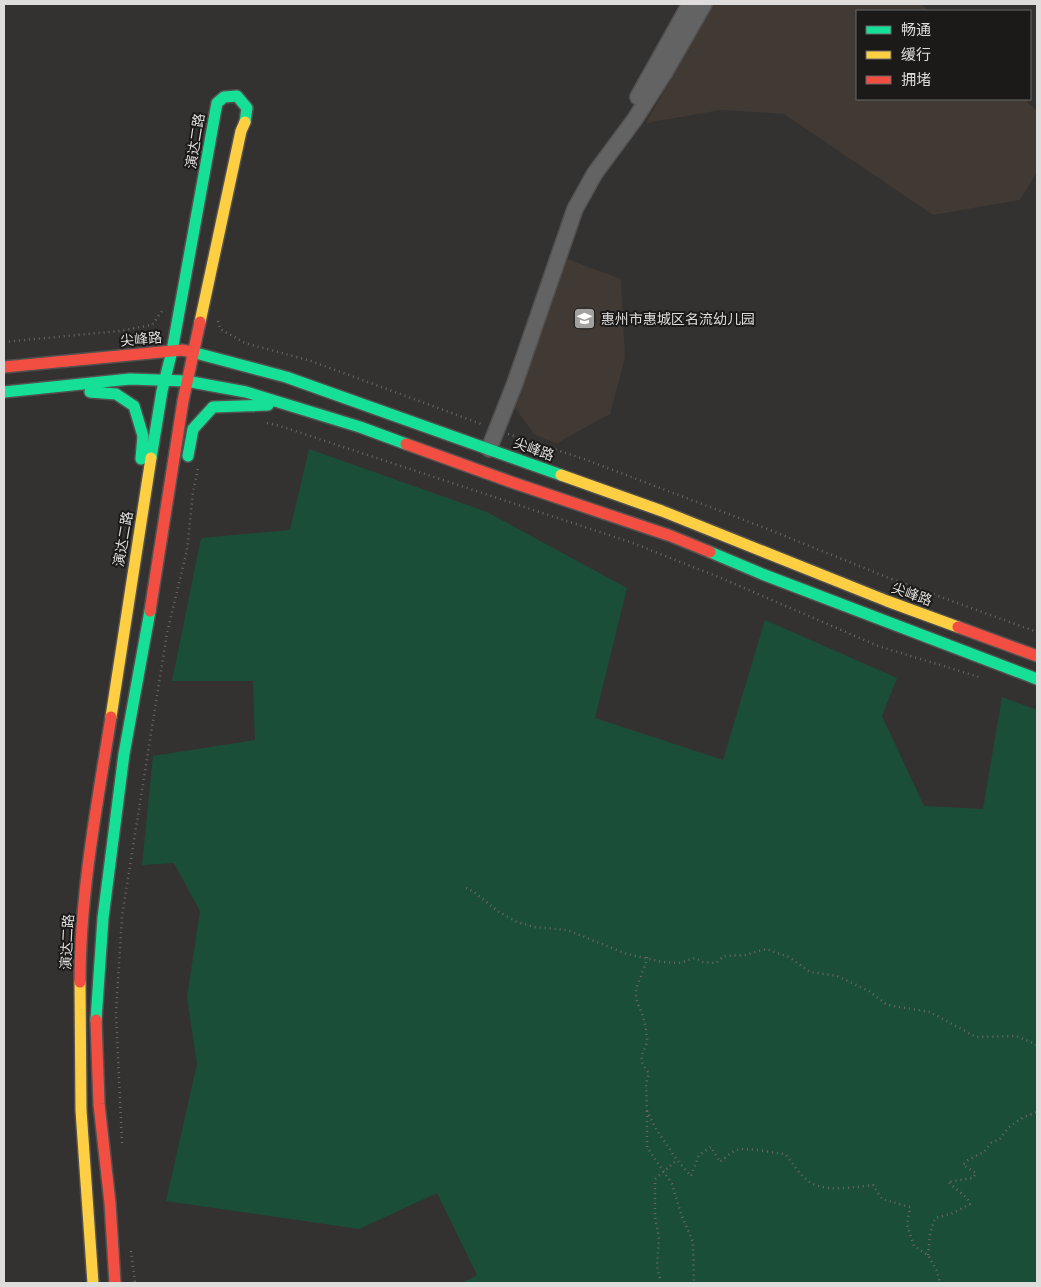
<svg xmlns="http://www.w3.org/2000/svg" width="1041" height="1287" font-family="Montserrat,'Noto Sans SC',sans-serif">
<style>
.built{fill:#403934}
.green{fill:#1b4e39}
.lines{fill:none;stroke-linecap:round;stroke-linejoin:round}
.street-casing{stroke:#525150;stroke-width:18}
.fast-casing{stroke:#525150;stroke-width:14}
.slow-casing{stroke:#525150;stroke-width:14}
.jam-casing{stroke:#525150;stroke-width:14}
.path{stroke:#696868;stroke-width:2.5;stroke-dasharray:1 4;stroke-linecap:butt}
.street{stroke:#646363;stroke-width:15}
.fast{stroke:#16e098;stroke-width:11}
.slow{stroke:#ffcf43;stroke-width:11}
.jam{stroke:#f24e42;stroke-width:11}
.labels{text-anchor:middle;stroke-width:4;stroke-linejoin:round;paint-order:stroke}
.street-label{font-size:14px;fill:#dedddc;stroke:#1b1a19}
.poi-label{font-size:14px;fill:#dedddc;stroke:#1b1a19;text-anchor:start}
</style>
<rect width="100%" height="100%" fill="#333231"/>
<path class="built" d="M713 4H921L929 11H857V99H1024L1037 111V172L1020 200 933 215 784 114 721 110 646 123Z
M567 259 621 279 625 358 610 414 564 439 558 444 535 435 515 408Z"/>
<path class="green" d="M309 449 487 512 627 588 595 718 723 760 765 620 897 678 882 716 924 806 983 809 1002 697 1037 710V1283H462L477 1275 437 1193 359 1229 166 1201 197 1064 187 997 200 911 174 863 142 865 153 756 255 740 253 681H172L201 538 290 530Z"/>
<g class="lines">
<defs>
<path id="street" d="M638 97 690 4
M489 449 515 383 575 209 595 173 635 119 665 72 704 4"/>
<path id="fast" d="M192 352 286 377 561 475
M4 392 130 379 186 381 246 392 360 427 406 444
M90 392 116 394 134 406 143 436 141 459
M188 456 193 429 213 407 268 405
M151 458 162 391 172 351 217 103 224 97 237 96 247 108 245 122
M710 552 762 574 1037 679
M96 1020 103 918 124 754 150 611"/>
<path id="slow" d="M200 322 241 131 245 122
M561 475 662 511 887 601 958 627
M111 717 151 458
M80 982 81 1110 93 1283"/>
<path id="jam" d="M4 367 182 350 192 352
M406 444 514 483 671 536 710 552
M150 611 183 401 200 322
M958 627 1037 656
M80 982C80 893 97 805 111 717
M96 1020 99 1104 110 1203 115 1283"/>
</defs>
<use href="#street" class="street-casing"/>
<use href="#fast" class="fast-casing"/>
<use href="#slow" class="slow-casing"/>
<use href="#jam" class="jam-casing"/>
<path class="path" d="M218 321 220 329 245 343 311 361 484 425
M4 342 119 331 152 325 162 311
M267 423 277 425 630 542 721 578 878 646 979 677
M508 434 584 459 765 528 889 578 1037 632
M466 888 474 892 499 912 517 922 534 927 567 930 627 954 663 962 679 963 695 958 703 962 716 963 724 956 745 955 766 949 789 957 810 972 837 976 869 991 887 1005 930 1012 976 1037 1016 1036 1037 1045
M647 957C645 970 638 980 636 991 635 1001 641 1009 643 1017 645 1023 646 1031 647 1037 648 1052 633 1055 649 1073L646 1084 647 1111 656 1129 677 1160 691 1176 699 1155 711 1147 720 1162C725 1158 731 1152 737 1150 748 1147 773 1153 785 1154 793 1163 799 1174 808 1181 824 1193 854 1187 873 1185L882 1199 910 1207 907 1225 914 1246 928 1255 937 1271 940 1283
M647 1111V1147L672 1184 681 1214 693 1242 694 1283
M122 1143 116 1013 122 916 167 633 187 550 193 492 198 468
M131 1251 135 1283
M928 1255 930 1234 935 1218 951 1214 970 1204 967 1198 948 1182 973 1178 976 1173 963 1165 968 1160 984 1152 991 1143 1000 1139 1009 1127 1024 1117 1037 1112
M661 1283 657 1266 659 1239 655 1216V1179L677 1160"/>
<use href="#street" class="street"/>
<use href="#fast" class="fast"/>
<use href="#slow" class="slow"/>
<use href="#jam" class="jam"/>
</g>
<defs>
<symbol id="school-square" viewBox="-11 -11 22 22"><rect x="-9" y="-9" width="18" height="18" rx="4" fill="#a2a1a0" stroke="#1b1a19"/><path d="M0-5L7-2L0 1L-7-2ZM-4 1L0 2.5L4 1V4Q0 6-4 4Z" fill="#fff"/></symbol>
</defs>
<g fill-rule="evenodd">
<use href="#school-square" x="572" y="306" width="25" height="25"/>
</g>
<g class="labels">
<g class="street-label">
<text transform="translate(195 141) rotate(-81)" y="5">演达二路</text>
<text transform="translate(141 339) rotate(-5)" y="5">尖峰路</text>
<text transform="translate(534 449) rotate(20)" y="5">尖峰路</text>
<text transform="translate(123 539) rotate(-80)" y="5">演达二路</text>
<text transform="translate(912 594) rotate(20)" y="5">尖峰路</text>
<text transform="translate(67 942) rotate(-87)" y="5">演达二路</text>
</g>
<g class="poi-label">
<text x="601" y="324">惠州市惠城区名流幼儿园</text>
</g>
</g>
<rect width="1041" height="1287" fill="none" stroke="#dedddc" stroke-width="10"/>
<rect x="856" y="10" width="175" height="90" fill="#1b1a19" stroke="#696867"/>
<rect x="866" y="26" width="25" height="8" fill="#16e098" stroke="#696867"/>
<text x="901" y="35" font-size="15" fill="#dedddc">畅通</text>
<rect x="866" y="51" width="25" height="8" fill="#ffcf43" stroke="#696867"/>
<text x="901" y="60" font-size="15" fill="#dedddc">缓行</text>
<rect x="866" y="76" width="25" height="8" fill="#f24e42" stroke="#696867"/>
<text x="901" y="85" font-size="15" fill="#dedddc">拥堵</text>
</svg>
